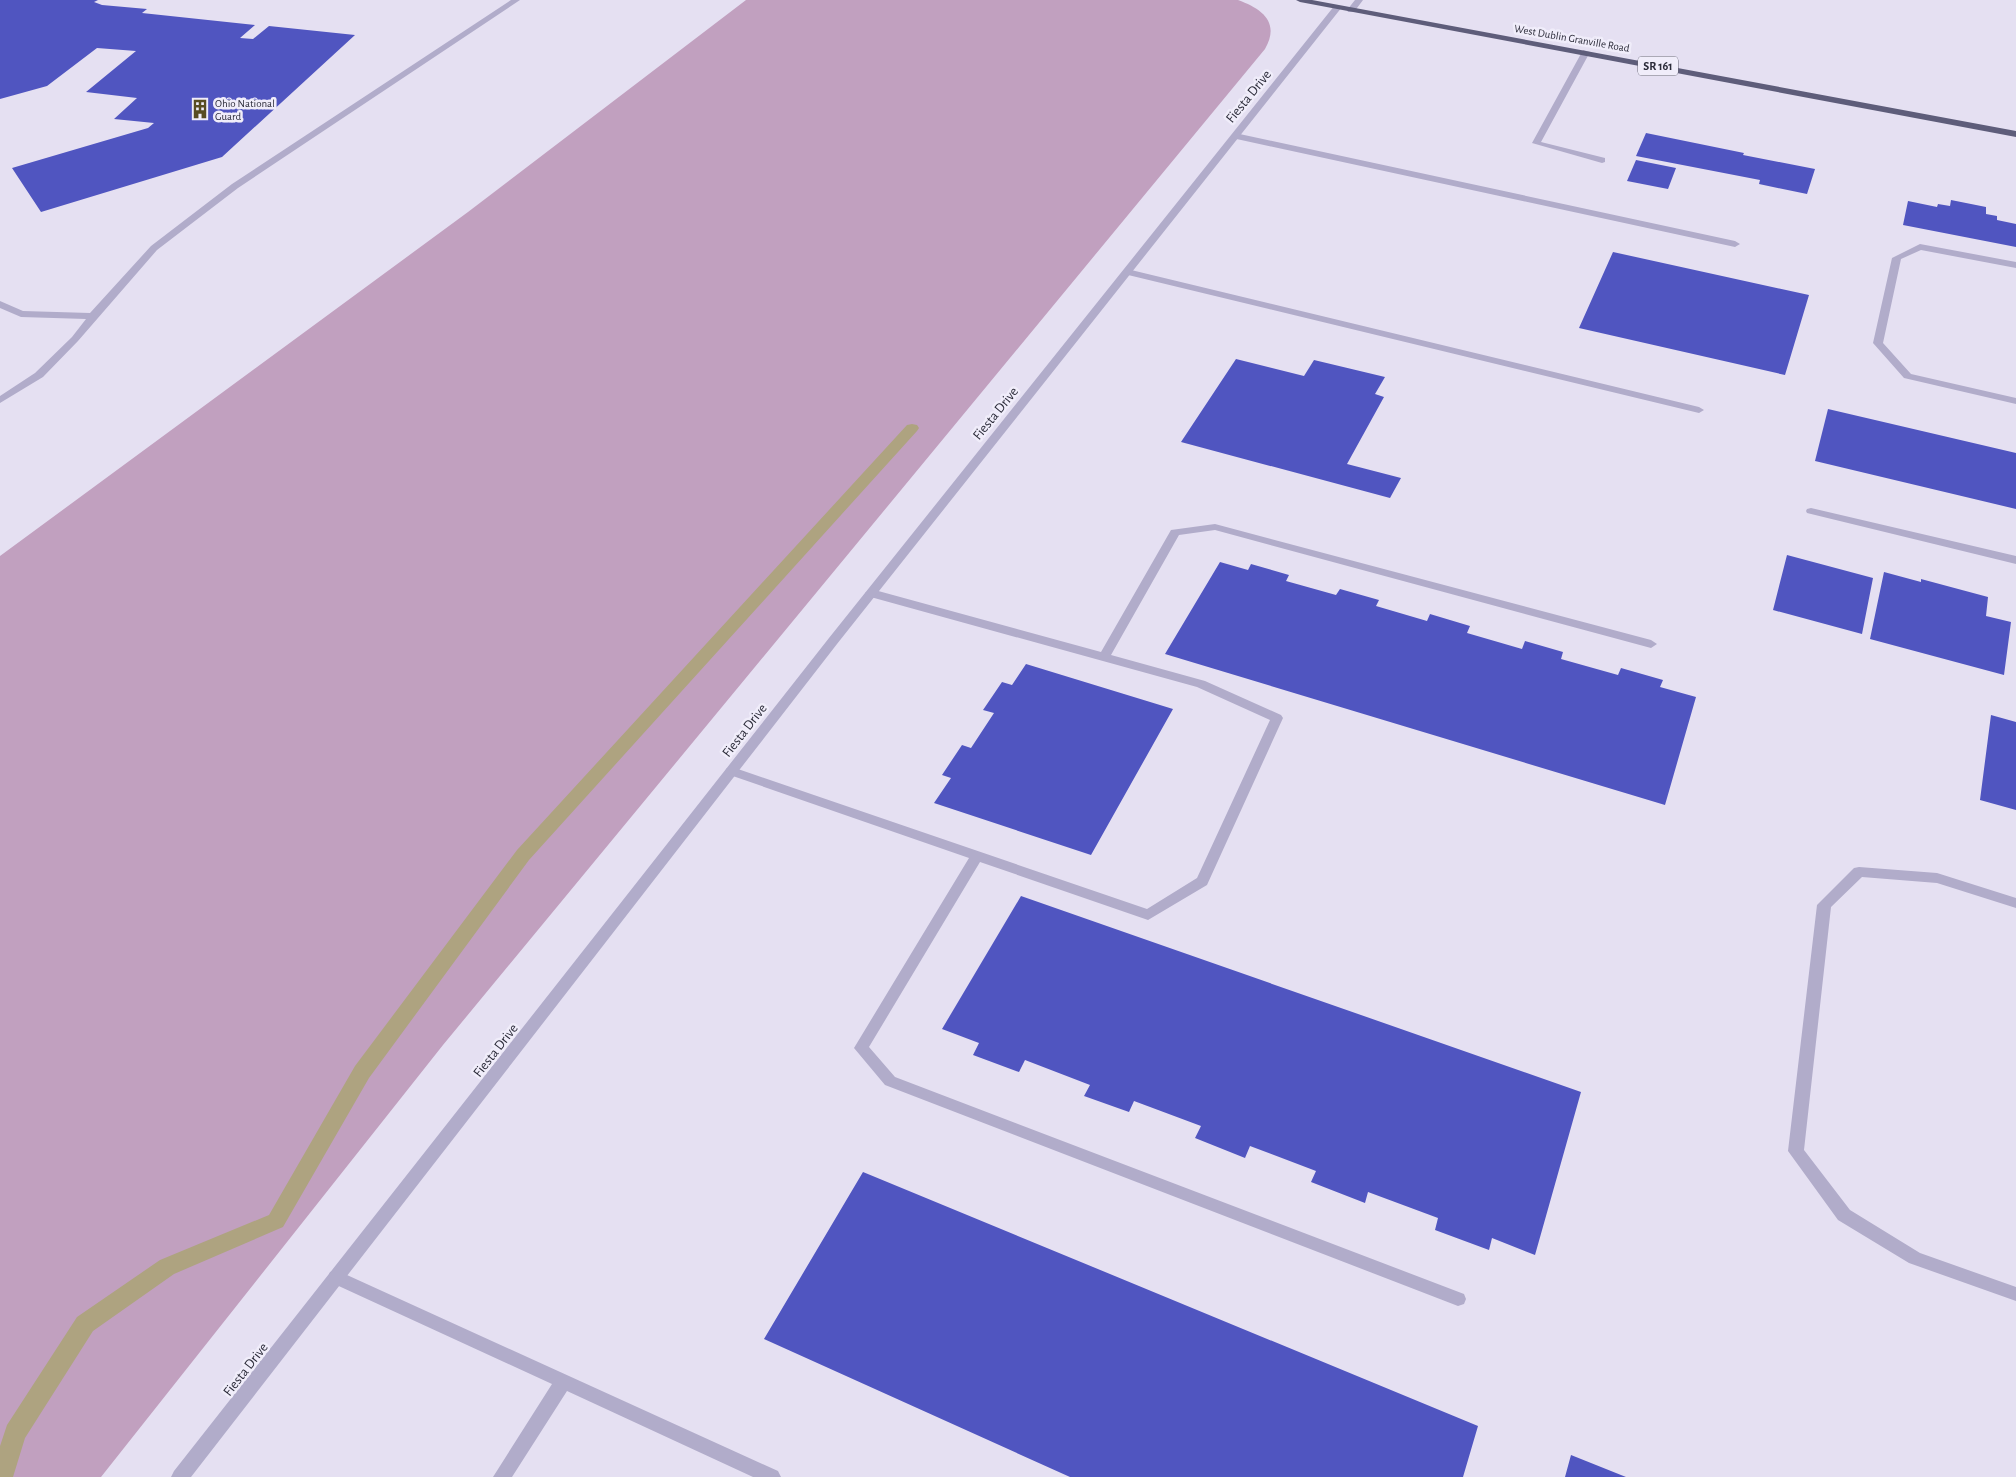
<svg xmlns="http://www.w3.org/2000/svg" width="2016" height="1477" font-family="'Alegreya Sans',sans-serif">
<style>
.green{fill:#c1a0bf}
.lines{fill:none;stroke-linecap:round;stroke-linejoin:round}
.stream{fill:#aea380;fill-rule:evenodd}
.building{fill:#5055c0}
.service{fill:#b1acca;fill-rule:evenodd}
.minor{fill:#b1acca;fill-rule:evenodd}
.primary{fill:#5e5d7a;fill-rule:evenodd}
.labels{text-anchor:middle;stroke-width:5;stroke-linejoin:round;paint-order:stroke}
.far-street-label{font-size:11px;fill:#2b2b39;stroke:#f0edfa}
.far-poi-label{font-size:11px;fill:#2b2b39;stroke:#f0edfa;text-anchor:start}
.shield{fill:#f0edfa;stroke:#666573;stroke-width:1}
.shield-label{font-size:12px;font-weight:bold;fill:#2b2b39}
.street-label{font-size:14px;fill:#2b2b39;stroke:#f0edfa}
</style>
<rect width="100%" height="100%" fill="#e5e0f2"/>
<path class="green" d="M746 0H1238C1263 9 1280 23 1265 49L443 1045 101 1477H0V556L468 212Z"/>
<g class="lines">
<path class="stream" d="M912 424 917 425 919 428 917 431 529 860 369 1078 283 1227 174 1274 93 1331 25 1438 13 1477H0V1446L7 1425 77 1317 160 1260 269 1215 355 1066 517 850 907 425Z"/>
</g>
<path class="building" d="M0 0H98L94 2 102 5 147 9 142 13 255 25 240 38 253 39 269 26 355 35 222 157 41 212 12 168 148 128 154 123 114 119 137 98 86 92 136 51 97 48 47 86 0 99Z
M1646 133 1744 153 1743 155 1815 169 1807 194 1759 184 1760 180 1636 156Z
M1636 160 1676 168 1668 189 1627 181Z
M1951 200 1986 207V214L1997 216V220L2016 224V247L1903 225 1908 201 1937 207 1938 204 1950 206Z
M1613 252 1809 295 1785 375 1579 328Z
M1236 359 1304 376 1314 360 1385 377 1375 394 1384 397 1347 464 1401 478 1390 498 1181 442Z
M1828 409 2016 453V509L1815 461Z
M1787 555 1873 578 1862 634 1773 610Z
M1220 562 1248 570 1251 564 1289 575 1286 581 1336 595 1340 589 1379 600 1376 606 1427 621 1430 614 1470 626 1467 633 1522 649 1525 641 1563 652 1561 659 1618 675 1621 668 1663 680 1660 687 1696 697 1665 805 1165 654Z
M1884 572 1921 582V579L1988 597 1986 616 2011 622 2004 675 1870 639Z
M1026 664 1173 709 1091 855 934 803 951 778 942 775 962 745 971 748 994 713 983 710 1002 682 1012 685Z
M1991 715 2016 722V810L1980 800Z
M1021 896 1581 1092 1535 1255 1492 1238 1489 1250 1435 1230 1438 1218 1368 1192 1365 1203 1311 1182 1316 1171 1250 1146 1245 1158 1195 1138 1201 1126 1134 1101 1129 1112 1084 1096 1090 1085 1025 1060 1019 1072 973 1055 979 1043 942 1029Z
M863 1172 1478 1426 1463 1477H1070L764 1339Z
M1571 1455 1626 1477H1565Z"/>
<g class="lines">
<path class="service" d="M511 0H520L238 188 157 250 78 341 43 377 0 403V396L35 373 72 337 86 319 21 317 0 308V301L23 311 90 313 151 246 232 184Z
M1583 50 1590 52 1541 142 1605 158V162L1602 163 1532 143Z
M1235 133 1735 241 1740 244 1735 247 1232 138 1231 136Z
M1920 244 2016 262V268L1921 250 1901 259 1883 343 1911 374 2016 398V404L1904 378 1873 343 1892 258Z
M1127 269 1699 407 1704 410 1699 413 1124 274V270Z
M1811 508 2016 556V564L1807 513 1806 511 1807 509Z
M1215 524 1651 640 1657 644 1651 648 1215 530 1179 535 1111 655 1205 681 1281 715 1283 718 1207 885 1148 920 980 862 869 1047 895 1077 1464 1294 1466 1299 1464 1304 1458 1306 885 1085 854 1048 969 858 727 774 725 771 727 768H735L1147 909 1197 878 1270 720 1197 687 867 596 865 593 871 589 1101 652 1171 530Z
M1859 867 1937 873 2016 898V908L1937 883 1862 877 1831 907 1804 1150 1850 1210 1920 1253 2016 1287V1301L1909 1263 1838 1220 1788 1151 1817 905 1854 868Z
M336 1270 778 1471 781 1477H753L567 1391 512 1477H493L552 1384 330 1282 328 1277 330 1272Z"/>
<path class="minor" d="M1355 0H1363L1354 12H1348L1347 10Z
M1335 5 1342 7 837 644 191 1477H171L174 1471 829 638Z"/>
<path class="primary" d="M1296 0H1312L2016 131V137L1300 2Z"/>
</g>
<defs>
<symbol id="building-bare" viewBox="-9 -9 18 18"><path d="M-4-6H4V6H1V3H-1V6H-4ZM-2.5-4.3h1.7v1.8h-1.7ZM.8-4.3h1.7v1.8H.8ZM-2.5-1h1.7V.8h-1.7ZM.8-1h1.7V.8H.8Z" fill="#584c22" stroke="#f0edfa" stroke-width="2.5" paint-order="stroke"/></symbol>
</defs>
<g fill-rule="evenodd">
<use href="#building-bare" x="186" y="95" width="28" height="28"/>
</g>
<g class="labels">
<g class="far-street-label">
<text transform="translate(1572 38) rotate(10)" y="4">West Dublin Granville Road</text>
</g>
<g class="far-poi-label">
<text x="215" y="107">Ohio National<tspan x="215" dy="13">Guard</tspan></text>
</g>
<rect class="shield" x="1638" y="56.5" width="40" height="19" rx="4"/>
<g class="shield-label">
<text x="1658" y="70">SR 161</text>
</g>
<g class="street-label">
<text transform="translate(1248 96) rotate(-51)" y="5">Fiesta Drive</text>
<text transform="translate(995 413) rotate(-51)" y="5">Fiesta Drive</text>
<text transform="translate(744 730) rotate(-52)" y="5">Fiesta Drive</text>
<text transform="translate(495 1050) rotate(-52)" y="5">Fiesta Drive</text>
<text transform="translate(245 1369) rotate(-52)" y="5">Fiesta Drive</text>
</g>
</g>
</svg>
